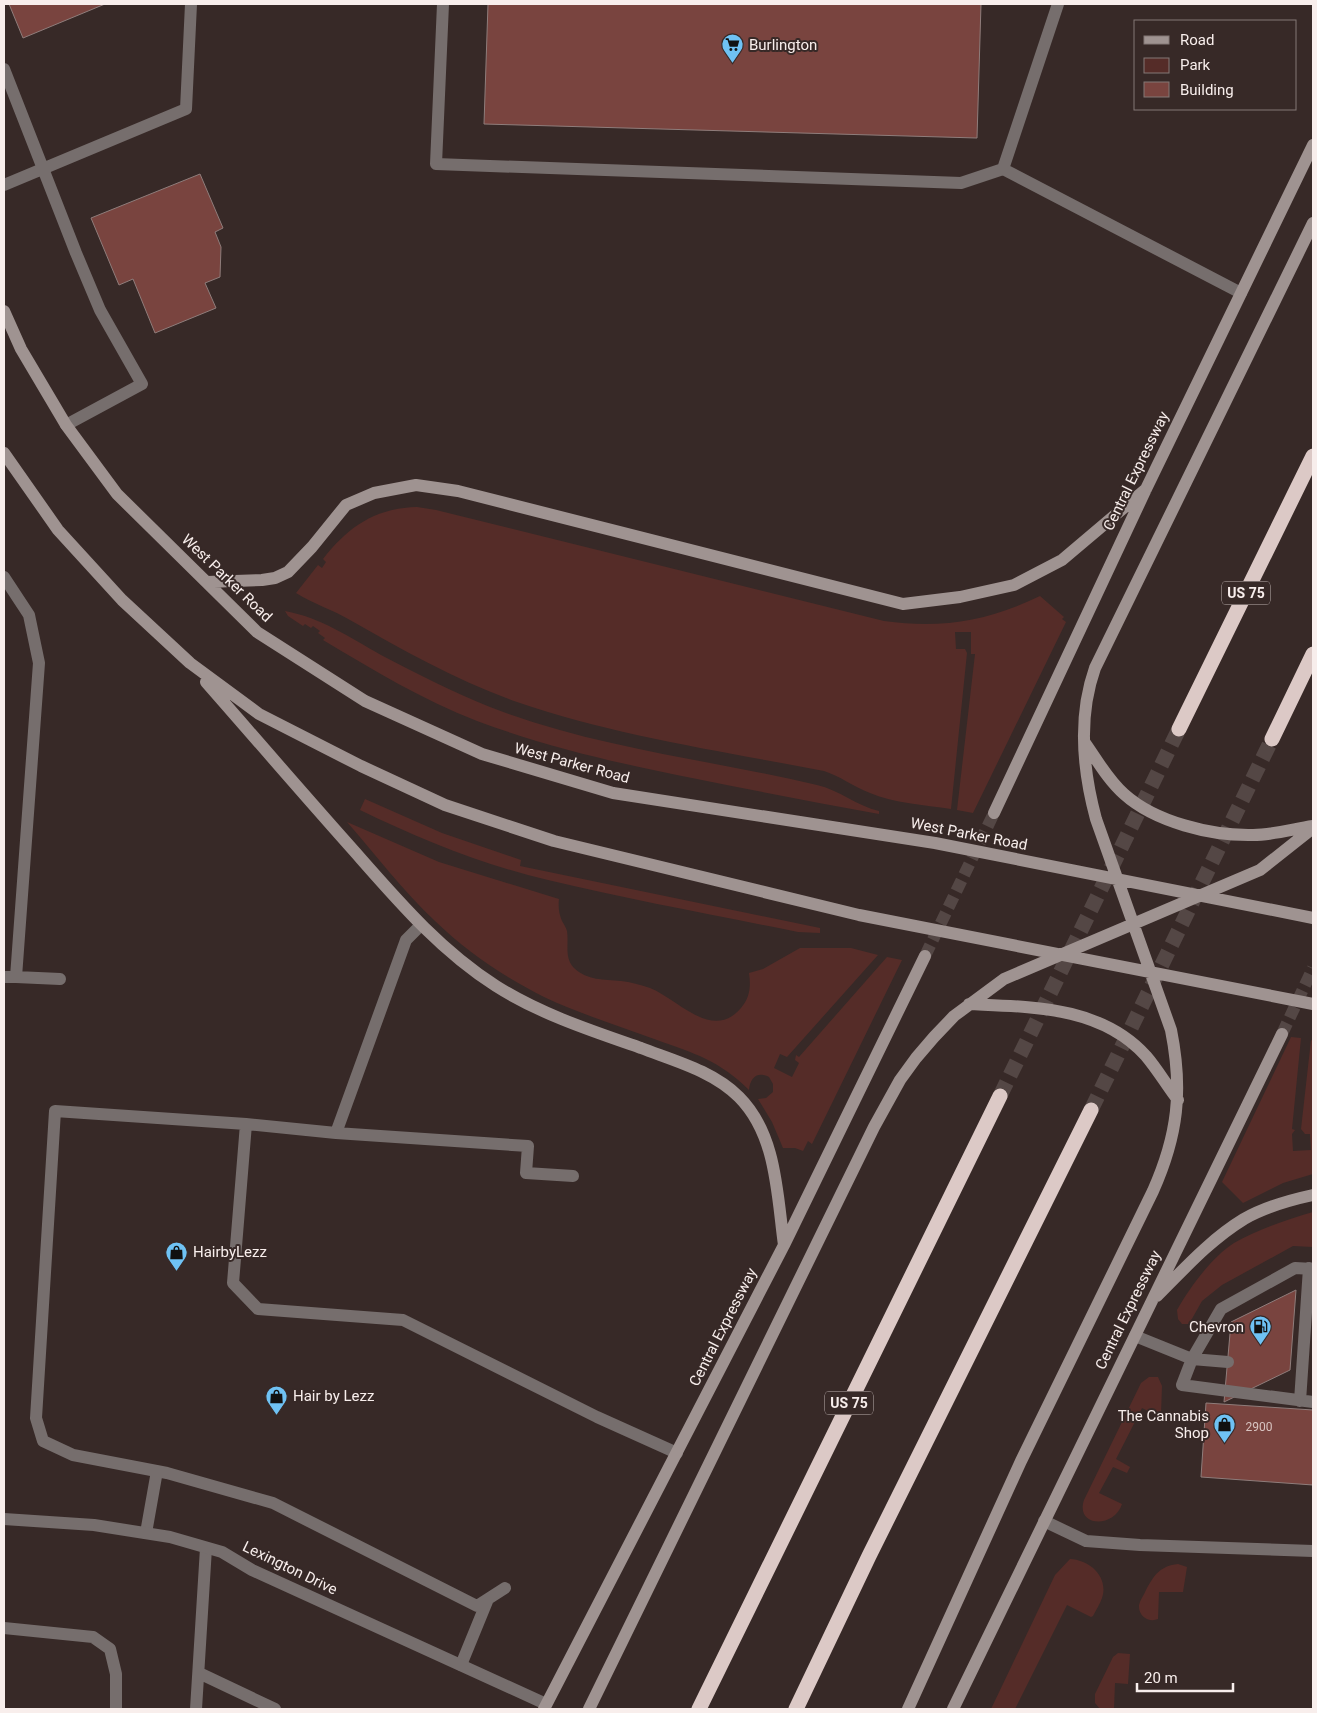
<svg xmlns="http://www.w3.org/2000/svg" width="1317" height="1713" font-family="Roboto,sans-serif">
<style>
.green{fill:#552c28}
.building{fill:#79443f;stroke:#8f7d7b}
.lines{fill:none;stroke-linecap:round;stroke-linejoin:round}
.secondary-tunnel{stroke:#544745;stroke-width:12;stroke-dasharray:12 6;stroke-linecap:butt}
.motorway-tunnel{stroke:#544745;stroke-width:15;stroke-dasharray:15 8;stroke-linecap:butt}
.service{stroke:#766e6d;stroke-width:12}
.minor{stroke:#766e6d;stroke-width:12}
.secondary{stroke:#9f9391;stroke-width:12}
.motorway{stroke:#dcc9c6;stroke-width:15}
.labels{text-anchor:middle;stroke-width:4;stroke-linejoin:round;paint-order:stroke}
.number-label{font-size:12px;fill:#d8c4c1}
.shield{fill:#372927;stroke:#beb3b1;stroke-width:1}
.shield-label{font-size:14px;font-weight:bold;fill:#f8eeec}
.poi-label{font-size:15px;fill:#f8eeec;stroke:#372927;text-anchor:start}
.street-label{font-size:15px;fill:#f8eeec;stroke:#372927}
</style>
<rect width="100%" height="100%" fill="#372927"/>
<path class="green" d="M417 507 436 510 884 621C942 629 988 621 1040 596L1064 617 1062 619 1066 622 973 813 957 810 975 654H971V632H955L956 649H965L967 653 951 809C924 805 894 803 870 793 854 787 840 776 824 771 721 751 616 736 517 702 458 681 404 651 350 620 333 610 314 604 296 593L318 565 322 568 326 562 323 559C348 527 375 508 417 507Z
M285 611C322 618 349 637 381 655 417 674 453 692 490 707 595 748 707 759 817 785 839 790 857 806 879 811V814C818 803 757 791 697 779 622 764 549 748 477 721 423 700 373 670 323 640L325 638 318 633 320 631 313 626 311 628 305 624 303 626 288 616Z
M365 799 442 833 521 860 520 866 820 928V933L798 932C715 915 631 900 548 880 483 865 420 839 360 810Z
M347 822 439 862 559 899C558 907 559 914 562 921 564 924 566 928 567 931 569 945 564 957 574 968 588 981 603 979 621 981 630 982 641 985 650 988 678 999 712 1042 741 1008 750 998 751 986 749 973L763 969 800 948H851L878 955 787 1057 780 1054 774 1068 792 1077 799 1063 795 1060 796 1055 799 1057 887 957 902 960 812 1144 808 1141 803 1151 795 1148H783L772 1122 758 1099 766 1098 773 1092V1084L769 1077C757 1071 750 1078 749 1090 720 1061 694 1053 657 1040 619 1026 580 1014 544 997 504 977 467 952 435 921 403 891 376 855 347 822Z
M1291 1037 1301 1038 1292 1129 1295 1130 1292 1134 1293 1151 1311 1150 1310 1134H1305L1301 1129 1311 1040 1313 1041V1174L1283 1183 1243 1203 1222 1182Z
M1313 1212V1247L1293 1246 1222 1285 1202 1301 1189 1324H1182L1178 1319 1177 1310C1190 1287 1212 1257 1234 1243 1257 1230 1288 1219 1313 1212Z
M1149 1377H1158L1162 1386 1161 1414 1158 1416 1142 1408 1116 1459 1130 1467 1127 1473 1113 1467 1099 1493 1122 1504C1114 1529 1075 1527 1084 1500L1141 1383Z
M1070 1559C1090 1560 1109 1577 1102 1598 1100 1604 1096 1610 1093 1616L1091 1617 1067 1605 1015 1709H991L1055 1575Z
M1178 1564 1187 1567 1183 1592H1159L1158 1619C1149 1623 1138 1616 1139 1605 1140 1600 1144 1595 1146 1590 1154 1575 1160 1566 1178 1564Z
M1118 1653 1130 1654 1128 1684 1115 1683 1114 1709H1100L1095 1703V1694L1113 1657Z"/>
<path class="building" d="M9 4H105L23 38Z
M488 4H981L977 138 484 124Z
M200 174 223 228 215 232 221 247 220 277 205 283 216 308 155 333 133 279 119 285 91 218Z
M1296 1290 1290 1370 1224 1402 1231 1322Z
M1206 1403 1313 1410V1485L1201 1477Z"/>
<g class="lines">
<path class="secondary-tunnel" d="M925 956 994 813
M1282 1034 1313 968"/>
<path class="motorway-tunnel" d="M1000 1096 1179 729
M1091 1110 1272 739"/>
<path class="service" d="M443 4 436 164 961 183 1003 169 1058 4
M4 69 76 253 100 310 142 384 66 425
M1003 169 1241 293
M4 185 186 109 191 4
M4 577 29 615 39 663 16 977H4
M16 977 60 979
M246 1124 233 1283 258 1309 403 1320 597 1417 677 1453
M336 1133 406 940 421 925
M1313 1269 1295 1268 1221 1309 1192 1359 1182 1385 1313 1402
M1135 1336 1192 1359 1228 1362
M1300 1401 1309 1268
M1044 1521 1086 1541 1140 1545 1313 1551
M146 1533 157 1471
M505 1588 477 1606 273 1503 167 1473 73 1455 43 1441 36 1418 55 1111 246 1124 336 1133 528 1146 526 1173 573 1176
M4 1628 93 1637 110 1649 116 1674V1709
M461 1665 488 1599
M199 1673 275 1709
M196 1709 206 1548"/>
<path class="minor" d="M4 1519 94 1525 170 1537 222 1552 252 1570 546 1704"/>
<path class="secondary" d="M4 311 21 349 66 425 117 494 257 632 365 701 482 754 613 793 935 843 1313 918
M4 453 58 530 122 600 190 663 259 714 361 766 445 805 554 841 859 915 1313 1004
M207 582 262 580 275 578 288 572 312 547 346 505 374 493 416 485 458 491 903 604 960 597 1014 585 1062 560 1146 489
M206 682C256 739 305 796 355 852 399 902 440 950 496 986 540 1014 592 1031 641 1048 675 1061 713 1071 739 1097 777 1135 777 1195 784 1245
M1085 743C1097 760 1108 780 1124 794 1155 822 1211 836 1253 835 1273 835 1293 829 1313 826
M994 813 1146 489 1313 145
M969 1004C1032 1007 1101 1006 1146 1056 1158 1070 1167 1086 1178 1100
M1157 1296C1184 1269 1211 1239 1244 1219 1265 1207 1290 1200 1313 1195
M544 1709 784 1245 925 956
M589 1709 874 1127 900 1080 916 1058 934 1037 954 1016 1004 979 1260 870 1313 828
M908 1709 1021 1461 1153 1191C1178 1135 1183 1090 1171 1030L1096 819C1083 771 1078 716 1095 668L1313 223
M953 1709 1282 1034"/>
<path class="motorway" d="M1179 729 1313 456
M1272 739 1313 654
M699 1709 1000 1096
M796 1709 869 1556 1091 1110"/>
</g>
<defs>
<symbol id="supermarket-pin" viewBox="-11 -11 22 30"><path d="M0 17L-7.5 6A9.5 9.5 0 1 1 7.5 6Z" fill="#6fc2f4" stroke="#372927"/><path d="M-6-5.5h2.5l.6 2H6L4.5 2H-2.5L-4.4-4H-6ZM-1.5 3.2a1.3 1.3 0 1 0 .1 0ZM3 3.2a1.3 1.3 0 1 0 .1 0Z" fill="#111"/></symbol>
<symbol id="shop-pin" viewBox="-11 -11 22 30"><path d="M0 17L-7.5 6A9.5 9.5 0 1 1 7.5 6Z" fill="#6fc2f4" stroke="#372927"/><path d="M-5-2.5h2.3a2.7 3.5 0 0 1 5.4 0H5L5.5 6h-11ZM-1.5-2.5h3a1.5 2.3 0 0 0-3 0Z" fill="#111"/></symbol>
<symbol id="fuel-pin" viewBox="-11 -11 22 30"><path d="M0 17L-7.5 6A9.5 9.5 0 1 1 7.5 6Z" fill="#6fc2f4" stroke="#372927"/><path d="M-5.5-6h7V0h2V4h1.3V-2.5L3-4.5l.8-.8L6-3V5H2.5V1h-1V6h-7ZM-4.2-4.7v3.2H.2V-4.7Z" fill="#111"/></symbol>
</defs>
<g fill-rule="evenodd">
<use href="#supermarket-pin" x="720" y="32" width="25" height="34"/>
<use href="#shop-pin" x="164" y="1240" width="25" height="34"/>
<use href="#fuel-pin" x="1248" y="1314" width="25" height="34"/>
<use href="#shop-pin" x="264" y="1384" width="25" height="34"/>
<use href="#shop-pin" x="1212" y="1412" width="25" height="34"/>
</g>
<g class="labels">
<g class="number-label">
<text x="1259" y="1431">2900</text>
</g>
<g class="shield">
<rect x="1222" y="581.5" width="48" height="23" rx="4"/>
<rect x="825" y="1391.5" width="48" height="23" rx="4"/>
</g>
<g class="shield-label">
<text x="1246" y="598">US 75</text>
<text x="849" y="1408">US 75</text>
</g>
<g class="poi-label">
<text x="749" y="50">Burlington</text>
<text x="193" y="1257">HairbyLezz</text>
<text x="1244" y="1332" text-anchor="end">Chevron</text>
<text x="293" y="1401">Hair by Lezz</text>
<text x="1209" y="1421" text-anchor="end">The Cannabis<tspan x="1209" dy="17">Shop</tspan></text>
</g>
<g class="street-label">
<text transform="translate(1136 471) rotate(-64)" y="5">Central Expressway</text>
<text transform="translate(227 578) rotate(44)" y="5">West Parker Road</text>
<text transform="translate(572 763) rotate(15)" y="5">West Parker Road</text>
<text transform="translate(969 834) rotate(11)" y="5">West Parker Road</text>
<text transform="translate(1128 1310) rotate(-64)" y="5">Central Expressway</text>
<text transform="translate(723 1327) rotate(-63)" y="5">Central Expressway</text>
<text transform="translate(290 1568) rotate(26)" y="5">Lexington Drive</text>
</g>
</g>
<rect width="1317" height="1713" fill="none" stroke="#f8eeec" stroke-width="10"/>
<rect x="1134" y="20" width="162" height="90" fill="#372927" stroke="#847876"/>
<rect x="1144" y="36" width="25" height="8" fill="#9f9391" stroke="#847876"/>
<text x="1180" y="45" font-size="15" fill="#f8eeec">Road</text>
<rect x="1144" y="58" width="25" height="15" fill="#552c28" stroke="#847876"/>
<text x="1180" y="70" font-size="15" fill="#f8eeec">Park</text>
<rect x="1144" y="82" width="25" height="15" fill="#79443f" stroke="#847876"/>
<text x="1180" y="95" font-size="15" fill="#f8eeec">Building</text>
<path d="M1137 1683v8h96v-8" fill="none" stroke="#f8eeec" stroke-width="2.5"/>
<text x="1144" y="1683" font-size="15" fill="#f8eeec" stroke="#372927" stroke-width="4" paint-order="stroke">20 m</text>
</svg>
